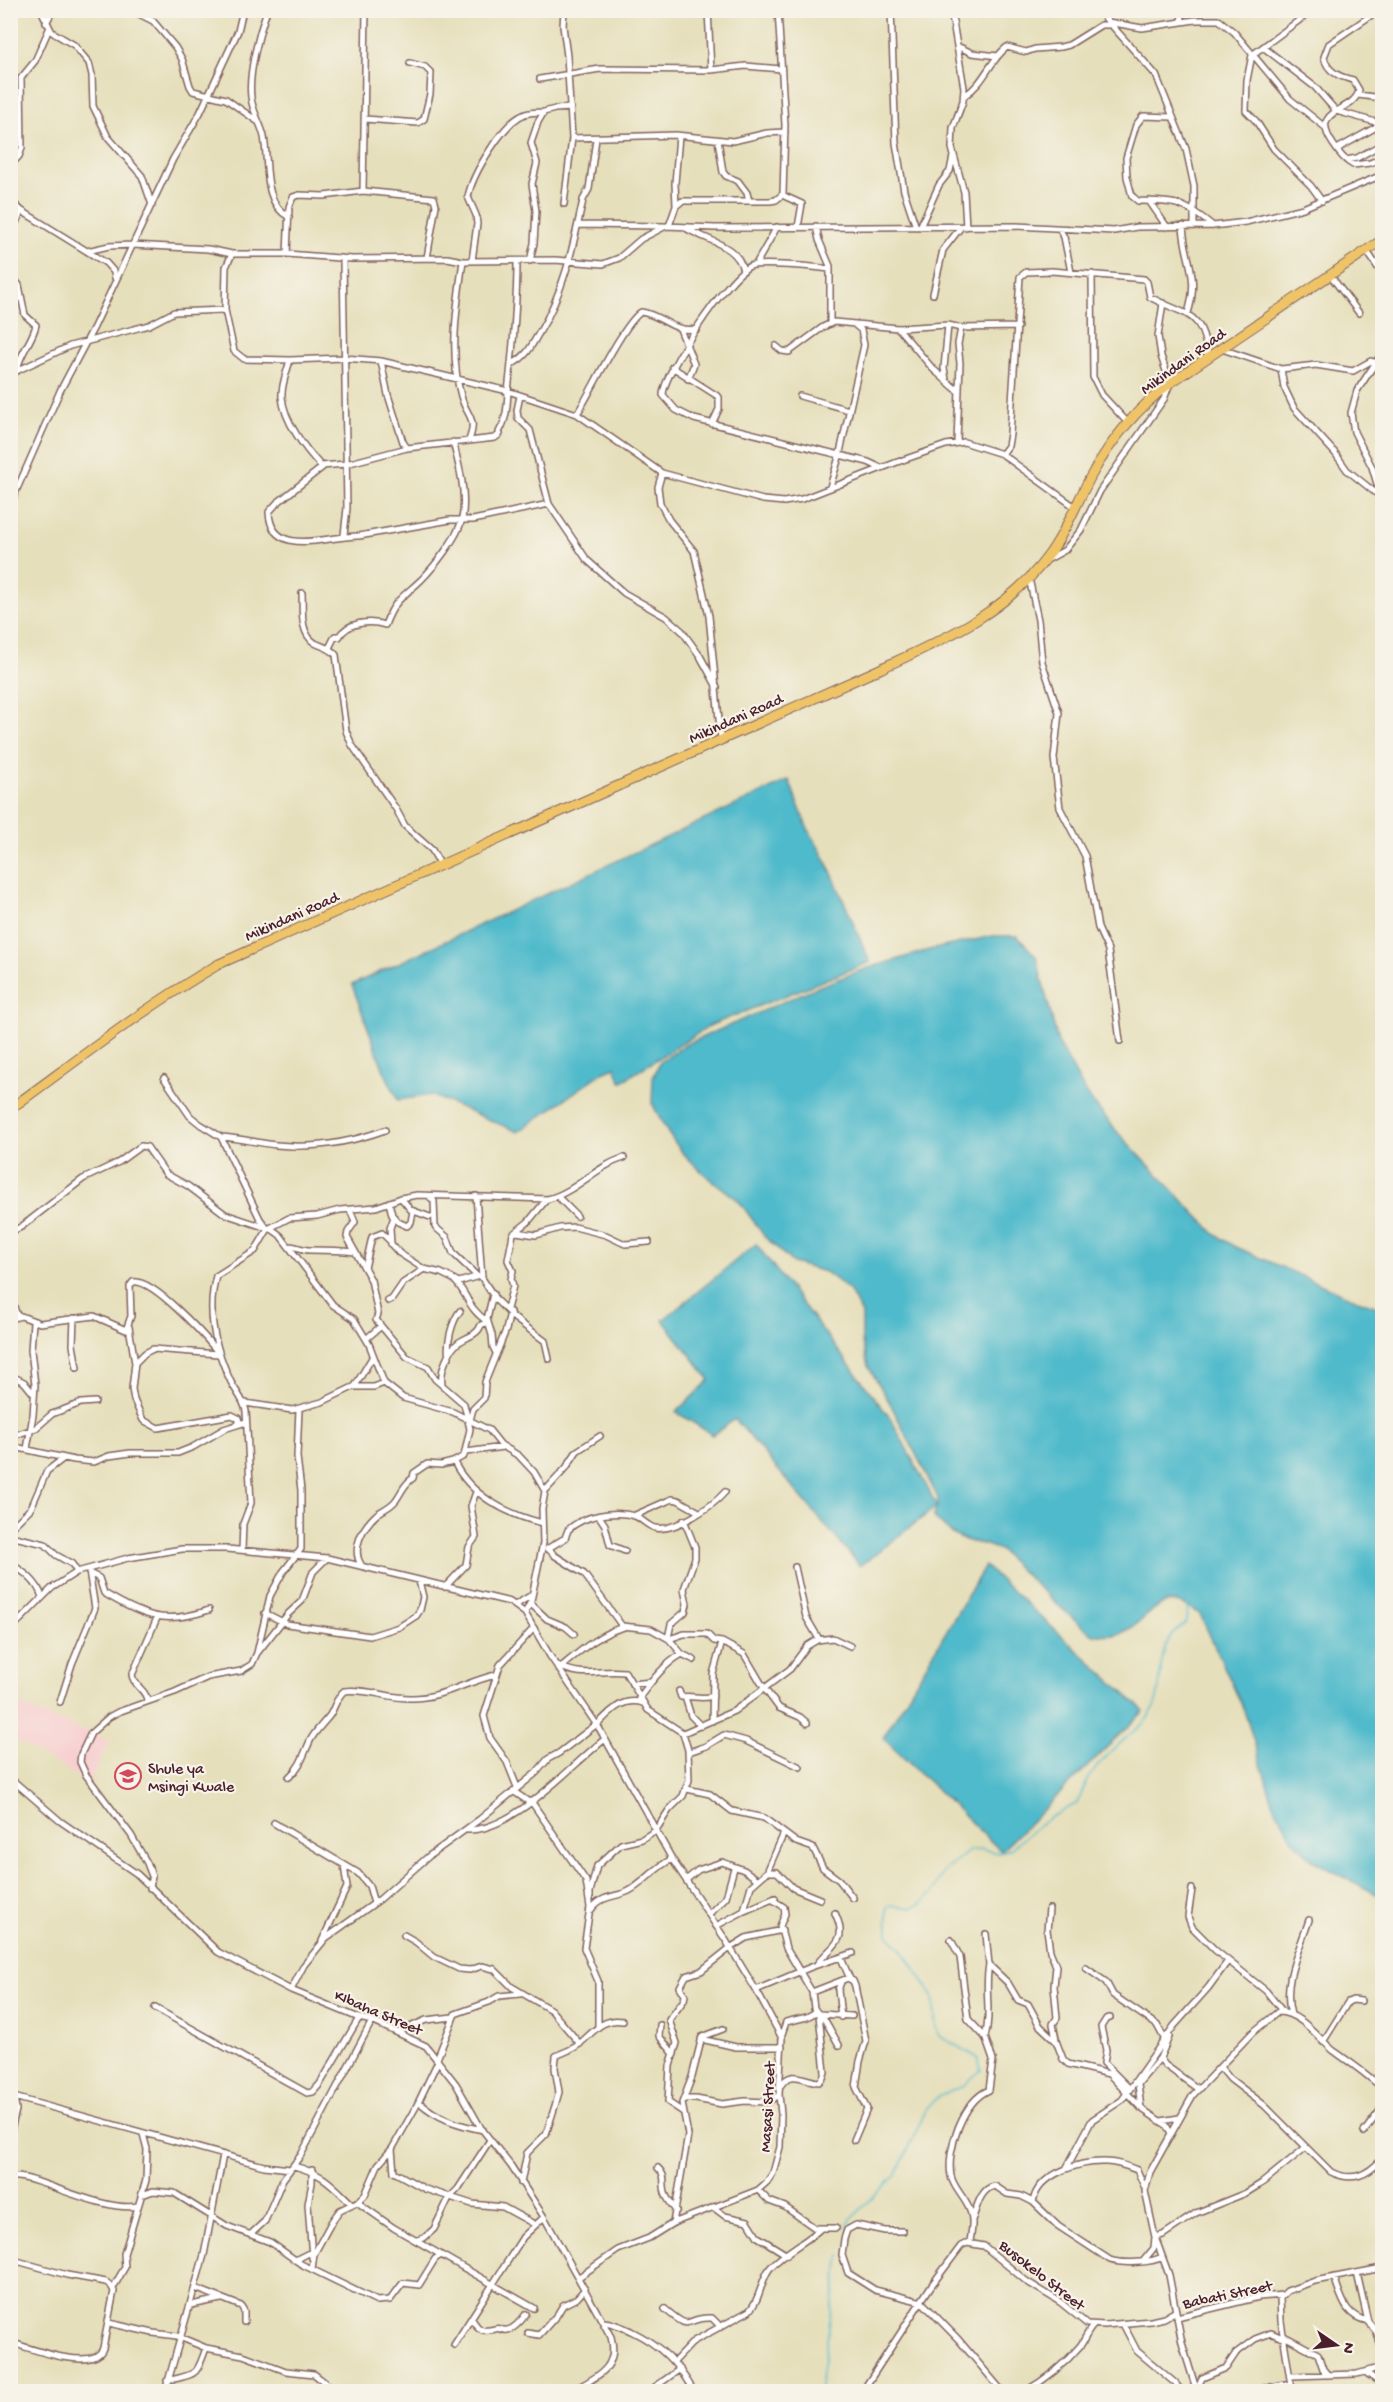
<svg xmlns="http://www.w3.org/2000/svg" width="1393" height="2402" font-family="'Gochi Hand',sans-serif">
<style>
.built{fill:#f7cfd0}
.water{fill:#4fbacb;stroke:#4c6c7b;stroke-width:1.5}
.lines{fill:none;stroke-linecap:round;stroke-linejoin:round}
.stream{stroke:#4fbacb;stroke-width:1.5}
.minor-casing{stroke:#81625d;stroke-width:8}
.trunk-casing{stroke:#81625d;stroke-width:11}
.minor{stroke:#fff;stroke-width:5}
.trunk{stroke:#efc469;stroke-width:9}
.labels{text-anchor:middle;stroke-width:4.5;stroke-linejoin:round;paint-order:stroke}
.street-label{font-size:16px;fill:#4a1f2b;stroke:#f7f3e8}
.poi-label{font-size:16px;fill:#4a1f2b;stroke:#f7f3e8;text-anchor:start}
</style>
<rect width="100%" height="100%" fill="#f7f3e8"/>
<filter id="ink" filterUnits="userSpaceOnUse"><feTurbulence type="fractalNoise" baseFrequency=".0167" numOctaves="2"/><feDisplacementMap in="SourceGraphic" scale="12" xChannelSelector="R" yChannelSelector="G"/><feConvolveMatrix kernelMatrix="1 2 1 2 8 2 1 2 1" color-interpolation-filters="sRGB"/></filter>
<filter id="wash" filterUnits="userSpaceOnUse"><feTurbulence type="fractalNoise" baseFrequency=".008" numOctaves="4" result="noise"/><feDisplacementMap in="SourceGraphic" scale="24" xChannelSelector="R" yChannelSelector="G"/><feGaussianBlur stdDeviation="1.35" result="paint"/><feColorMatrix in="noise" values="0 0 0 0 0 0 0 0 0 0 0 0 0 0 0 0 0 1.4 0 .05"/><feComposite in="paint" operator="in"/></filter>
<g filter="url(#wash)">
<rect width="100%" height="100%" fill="#e6dfbb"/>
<path class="built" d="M11 1702 109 1741 89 1783 11 1737Z"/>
<path class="water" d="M789 780 806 825 828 864 870 962 711 1025 621 1082 615 1067 605 1071 518 1132 431 1095 398 1100 384 1071 352 985Z
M993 936H1017L1036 956 1058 1042 1087 1095 1119 1134 1216 1235 1236 1247 1340 1293 1382 1309V1897L1312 1860 1292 1839 1274 1805 1244 1710 1200 1614C1192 1610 1186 1604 1176 1602 1149 1597 1139 1644 1094 1634 1084 1631 1013 1564 1001 1551 987 1542 970 1544 956 1536 948 1532 941 1524 934 1517L936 1507 860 1566 735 1419 713 1435 676 1412 710 1380 663 1320 756 1244 891 1419 937 1506 938 1498 890 1403 868 1366 862 1342V1314L849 1290 825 1272 793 1263 765 1237 739 1201 703 1173 682 1152 668 1133 652 1103 653 1078 660 1062 687 1044 810 990 859 971 929 950Z
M985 1566 1144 1711 1001 1851 883 1738Z"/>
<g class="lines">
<path class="stream" d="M847 2228 851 2219 896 2175 926 2110 938 2097 963 2086 981 2070 978 2058 939 2036 936 2028 933 1996 901 1948 888 1934 887 1907 891 1905 911 1908 921 1904 934 1891 942 1873 969 1851 982 1849 999 1853 1010 1849 1049 1818 1078 1803C1088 1772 1103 1759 1127 1737 1134 1731 1143 1725 1148 1718 1171 1685 1147 1647 1186 1623L1188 1606
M819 2392 840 2256"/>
</g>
</g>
<g filter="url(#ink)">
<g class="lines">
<defs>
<path id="minor" d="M41 10 52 32 74 45 89 63 92 75 93 106 108 137 142 176 152 205
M131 10 153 21 175 47 182 59 190 86 193 91 226 99 257 121
M267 10C259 33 248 73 251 97 252 111 261 123 264 137 269 163 262 203 289 217
M564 10 563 26 567 56 572 138 564 204
M708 10 711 70
M891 10 896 143 904 191 916 227
M951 10 964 88 963 101 953 128 952 148 964 192 966 227
M1098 10 1156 75 1186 149 1194 186V226
M1313 10 1252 55 1247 80 1246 111 1256 121 1274 149 1311 186 1322 201
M1379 10 1329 44 1324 57C1327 72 1340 77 1353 80L1359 90C1354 114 1308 107 1333 144 1338 152 1345 161 1353 165L1370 163 1382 158
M1108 22 1142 28 1195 20H1219L1234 32 1290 99 1326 128
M1181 22 1183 10
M46 23 53 10
M959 47 972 53 998 56
M1263 47 1315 87 1336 111 1379 123 1378 126 1337 149
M540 79 600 69 711 70 746 66 781 69
M1358 95 1382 98
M964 96C985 83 989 61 1007 47L1026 52 1035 49 1061 47 1069 45 1101 25H1110
M1172 117 1143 116 1136 125 1126 158 1127 177 1132 196 1138 201C1174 201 1184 202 1213 226
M365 119 418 123 424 119 430 94 431 73 425 67 410 63
M572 138 676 135 733 141 767 133 785 132
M718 140 723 172 726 176 738 181 747 193 749 201
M1346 160 1357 158 1382 144
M10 166 19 156 22 148 21 78 35 61 49 29
M363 191 366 10
M782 195 802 204 798 227
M10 200 22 211 106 263 114 272 115 278
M1149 201 1167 227
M676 206 675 183 679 136
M578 225 664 226
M669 226 676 206 682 201H770L776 200 783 194 785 125 778 10
M816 226 819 240 830 266V323
M1183 226C1185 262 1200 274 1188 313
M684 227C703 240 739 244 743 271
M920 227 939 185 950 171 953 156
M1060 230 1064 237 1071 272
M10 244 13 228 22 211
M87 251 109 246 132 245 208 249 232 254H287L352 259 447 258 463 261 555 260 603 264 619 258 641 239 666 226 715 228 1016 226 1114 231 1137 227 1213 226 1246 222 1303 208 1382 175
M1367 251 1382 274
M232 254 226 267 225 310 234 351 244 359 290 360 344 358 381 361 508 391 577 414 662 473 763 500 784 502 802 499 900 461 946 445 964 442 1002 454 1075 507
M287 254 289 207 293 197 299 195 324 196 363 191 434 198 436 205 427 258
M343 259 347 508 344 535
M463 261C457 304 449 354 461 396 466 416 478 417 469 440
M472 261 477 224 476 215 468 197C472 175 503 122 525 114 531 112 538 112 544 112
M530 261 534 243 536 211 532 184 537 163 531 143 538 122 544 112 555 109 571 108
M756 264 777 227
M829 269C817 267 759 262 750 266 728 276 664 371 663 395L676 410 694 419 868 462 881 468
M10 274 19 285 25 315 36 325C32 342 19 354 17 371
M1092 274 1093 377 1102 395 1128 423
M1330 275 1359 313
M933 294 943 250 961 227
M898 328 933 369 958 391
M680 329 694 364 688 379
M776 346 782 351 789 352 823 327 834 322 898 328 948 325 961 328 1018 327
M1222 349 1281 369 1316 365 1353 371 1371 361 1382 365
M290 360C287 372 281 385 282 397 284 421 305 449 321 466L346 464 407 448 495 438 500 434 499 432C507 419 507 406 508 392 513 348 517 306 517 262
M381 361 388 395 403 442 407 448
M512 364C527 357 531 346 539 333 564 292 573 247 583 200L589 189 596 139
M672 367 719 397V409L712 424
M1281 369 1284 387 1294 408 1335 453 1347 470 1382 498
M10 374 70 346 149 325 174 312 225 310
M946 380 944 368 948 325
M520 396 517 410 518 418 530 430 549 504 587 560 624 593 666 617 682 631 700 656 717 687
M800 396 849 410
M577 414C591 392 623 324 641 312 663 315 672 333 697 329
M957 442 960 363 958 344 961 328
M1002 454 1008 446 1010 434 1020 277 1026 272 1052 271 1144 279 1147 282 1150 297C1187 317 1202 309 1208 358
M324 466 277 503 269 512C271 560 330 535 359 536L450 520H473L549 504
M662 473 658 487 660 503 669 520 694 551 709 616 721 740
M830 487 839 457 864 345 861 330 855 325
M1381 497 1372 467 1354 432 1351 413 1357 391 1382 353
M10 505 60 391 94 327 173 159 200 113 238 31 243 10
M1047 560 1065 550 1081 530 1100 491 1164 399 1170 383 1161 356 1158 336 1163 303
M1029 578 1038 620 1042 662 1059 713 1054 758 1060 808 1085 856 1098 928 1108 950 1120 1041
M302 593C303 609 299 633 315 643 322 647 330 647 336 655L346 731 352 745 396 809 405 826 432 850 440 864
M329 648 335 636 339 637C347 622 370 620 385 625 395 599 401 599 421 580 434 567 458 537 462 519 467 494 459 465 453 442
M164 1078 190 1116 200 1124 221 1137 260 1219 266 1227
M221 1137C240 1138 258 1143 276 1145 315 1149 349 1143 385 1130
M429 1196 434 1201 435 1227 447 1237 453 1253 477 1276
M476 1196 482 1278 496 1300 514 1318 545 1341 549 1359
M558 1197 577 1216
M401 1198 411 1210 430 1217
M389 1202 392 1215 398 1222 407 1226 411 1222 413 1211
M350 1210 355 1222 348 1232 347 1237 371 1280 378 1314 376 1320 407 1357 428 1367 435 1379 464 1404 470 1429 464 1456 453 1462 441 1465 427 1464 414 1473 413 1478C403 1485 402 1492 396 1500 391 1507 382 1510 376 1515 363 1527 350 1549 362 1566
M394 1217 390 1228 391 1244 399 1253 424 1269
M10 1232 21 1227 83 1179 119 1162 141 1146 147 1147 166 1174 188 1186 225 1214 273 1230 280 1235 333 1305 354 1319 369 1344 384 1383 403 1398 453 1412 489 1430 501 1445 519 1456 534 1472 545 1491 542 1509 543 1543 531 1601 525 1613
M516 1232 536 1235 560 1228 575 1227 606 1235 625 1244 649 1242
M289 1246C296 1246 303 1250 309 1250 324 1250 339 1250 355 1252
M365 1268 372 1237 382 1233 390 1241
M10 1294 17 1316
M493 1294 487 1319 492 1335 493 1347 496 1353
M388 1301 392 1299 403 1283 424 1269 441 1273 459 1282 482 1275
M507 1309 513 1286 511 1279 513 1271 508 1260 513 1234 528 1222 547 1199
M74 1318 73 1345 77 1368
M10 1319 21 1316 40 1323 94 1316 126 1330 131 1316 130 1286 133 1282C152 1278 203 1334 216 1350
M129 1327 135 1363 132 1389 134 1400 143 1420 158 1428 232 1415 238 1418 240 1424
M366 1339 380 1327
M449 1357C446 1344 452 1321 460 1311
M135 1363 145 1353 153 1349 218 1354
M10 1375 24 1382 33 1393
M442 1383C440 1371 448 1351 458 1343 466 1337 478 1335 481 1325L488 1322C466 1307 469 1295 454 1280
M355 1386 373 1356
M245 1403 292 1410 322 1402 353 1387H374L384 1383
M470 1420 473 1409 484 1398 485 1382 506 1330 510 1312
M10 1437 36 1428 52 1414 81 1403 95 1402
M10 1446 74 1460 94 1462 109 1456 130 1453H178L193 1447 224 1429 246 1422
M27 1449 33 1415 35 1385 31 1350 33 1322
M466 1452 503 1447
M454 1462C470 1495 506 1514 542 1523
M545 1491 566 1468 577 1451 600 1436
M599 1516 605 1525 610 1545 625 1551
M633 1516 672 1499 678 1500 699 1512
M10 1529 31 1508 47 1471 64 1458
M10 1536 45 1544 56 1555 72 1564 77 1572
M548 1548 554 1555 584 1574 622 1626 651 1629 669 1639 684 1634H707L714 1641 722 1642 744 1654 764 1688 779 1708 800 1717 807 1723
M547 1549 565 1538 568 1530C583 1515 615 1510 635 1516 642 1519 647 1526 655 1528 675 1532 713 1506 725 1492
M242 1550 243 1524 251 1503 246 1411C244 1400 236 1392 231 1382 215 1349 206 1313 216 1276L255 1251 268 1229 289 1218 317 1216 340 1210 376 1207 401 1198 417 1195 548 1199C576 1192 596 1166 624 1158
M10 1563C24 1572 37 1581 42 1597
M795 1567 806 1617 819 1639
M89 1573 99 1578 104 1593C144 1617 165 1625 209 1610
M445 1587 466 1565 469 1547 476 1537 471 1506 476 1492
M530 1603 547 1619 566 1627 574 1634
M515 1605 532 1595
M265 1613 287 1624 370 1636 399 1627 416 1616 420 1610 423 1597 419 1581
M10 1630 52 1588 77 1572 128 1558 182 1549H227L327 1558 510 1602 525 1613 550 1656 599 1728 672 1859 725 1939 756 1990 782 2038 779 2095 781 2114 780 2147 773 2173 767 2182 758 2190 673 2223 649 2238 618 2250 579 2277
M668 1638 671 1624 685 1612 687 1604 684 1589 695 1558V1547L684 1520
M669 1639 682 1654 694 1660
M258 1652 288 1614 302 1601 313 1572 327 1558
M557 1665C584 1679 597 1669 625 1672L648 1710 683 1733 688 1750 689 1780 683 1796 669 1810 656 1830 642 1839 621 1844 597 1866 590 1892V1904
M561 1667C580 1651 600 1633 624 1627
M632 1684 651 1682
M679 1691 681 1697C693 1695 701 1700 713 1696
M685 1697 691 1716 701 1726
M639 1698C651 1682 664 1664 682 1654
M147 1701C147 1690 134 1687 132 1675L157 1618
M60 1702 72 1664 95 1608 89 1571
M712 1721 713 1674 722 1642
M597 1725C611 1711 622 1697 643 1703
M683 1733 734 1711 790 1669 807 1646 817 1640 833 1638 850 1646
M689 1752 706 1746 724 1735 746 1741 800 1767
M289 1777C301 1766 303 1756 310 1741 315 1731 323 1724 330 1715 335 1707 336 1698 344 1691 365 1688 388 1698 410 1698 441 1699 467 1681 496 1675
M10 1778 60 1821 137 1874 218 1952 291 1990 359 2018 372 2021 426 2046 456 2084 481 2128 511 2166 544 2217 611 2337C620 2370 594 2378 570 2392
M517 1787 507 1762 490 1738 484 1716 500 1665 534 1628
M687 1789 710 1794 732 1811 764 1818 796 1842 813 1848 823 1868 839 1880 853 1898
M513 1791 529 1802
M531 1801 586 1881 590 1907 584 1948 598 1981V2027
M274 1823 358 1873 369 1886 374 1903
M467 1830C514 1831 569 1767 605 1739
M767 1872H777L793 1888 820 1899
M686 1880 698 1870 722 1862 744 1870 757 1879
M150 1888 152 1876 147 1863 131 1835 86 1775 80 1762 81 1754 91 1733 109 1717 118 1712 175 1692 208 1677 241 1671 252 1664 257 1653 270 1596 283 1572 301 1549V1490L297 1457 299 1409
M1192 1889 1188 1917 1192 1927 1215 1950 1266 1991 1283 2012
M773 1900 784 1907 785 1914 780 1926 786 1948 812 1992 814 2008 819 2015 825 2072 823 2078 819 2082C804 2081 792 2069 781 2085
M1049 1909 1047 1930 1050 1951 1056 1966 1054 1986 1057 2018 1053 2024 1056 2039
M591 1910C601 1895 614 1898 629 1891 644 1883 654 1868 672 1859
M744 1910 751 1886 767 1872 784 1833
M709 1914 726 1897 734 1868
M716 1926 742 1912 775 1898
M986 1934 989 1965 1008 1983 1018 2000 1028 2004 1040 2026 1056 2041 1063 2059 1068 2064 1109 2074 1142 2109 1166 2125 1171 2134
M404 1935 416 1942 434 1957 459 1969 470 1970 482 1966 494 1969 512 1987 551 2010 580 2044
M951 1940 960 1957 968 2019 985 2037 993 2060 989 2090C963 2101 946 2150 951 2176 954 2190 968 2200 971 2214 974 2223 971 2233 970 2242
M322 1941 347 1887 344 1865
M841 1958 850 1979
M817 1964C832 1944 849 1943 835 1913
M1086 1968 1106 1982 1113 1995 1157 2025 1165 2040
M841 1982 838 1990 841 2017
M291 1990 304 1965 326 1938 379 1900 429 1856 480 1819 536 1773 548 1759 559 1753 597 1724
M756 1990 811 1967 853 1953
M812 1992 848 1978 853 1981 855 1986 866 2041 860 2061 856 2087 867 2109 854 2140
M155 2008 307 2093 313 2092 320 2084 359 2018
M820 2014 852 2016
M822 2015 839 2045
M1291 2015C1282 1982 1299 1951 1309 1920
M1110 2018 1106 2019 1101 2027 1106 2050 1104 2063 1129 2088
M660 2025 659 2036 674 2054
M399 2032 426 2020 453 2017
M781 2037 786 2022 807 2017 816 2012
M985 2037C992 2013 984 1989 989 1965
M701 2039 736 2047H782
M1323 2042 1348 2002 1353 2000 1361 2001
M1160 2058 1165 2065 1198 2089
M437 2059 455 2014 489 2002 499 1996 521 1994
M1220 2067 1230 2079 1264 2105 1331 2172C1352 2182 1367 2176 1382 2159
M10 2096 264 2166 290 2169
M684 2099H696L722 2104 745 2101 768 2102 779 2095
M419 2102C438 2119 458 2125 483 2130
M1141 2108 1138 2084 1160 2058 1169 2037
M683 2112 668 2102 670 2066 677 2043 669 2020 684 2000 685 1995 680 1987 686 1976 701 1971 730 1948 746 1938 782 1930
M1161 2121 1179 2118
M1364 2132 1382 2108
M10 2134 16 2110 14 2097
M392 2149 394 2172 425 2189 472 2204 503 2207 534 2224
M294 2166C324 2174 330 2183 352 2204
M658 2168C667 2176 662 2182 665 2193 667 2199 672 2205 676 2211
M1066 2169 1092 2120 1122 2100 1174 2026 1208 1988 1228 1961
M312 2170V2183L308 2204 312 2258
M10 2177C23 2176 35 2181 47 2185 70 2193 115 2211 138 2206
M521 2183 527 2153 546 2134 555 2106 559 2092 555 2068 556 2056C563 2052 572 2050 578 2045 593 2033 602 2017 623 2021
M758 2190 769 2201 785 2207 815 2228H836
M142 2195 153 2191 174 2193 227 2226 270 2242 301 2264 377 2301 390 2300 403 2283 419 2285 435 2259 441 2255
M357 2202 394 2228 534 2308
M1033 2202C1038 2173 1081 2161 1106 2162 1117 2162 1127 2166 1137 2170L1144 2186
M713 2207 725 2216 748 2221 758 2237 787 2255
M973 2218C977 2206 981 2188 995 2186L1007 2194 1021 2196 1033 2202 1058 2226 1110 2260C1122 2264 1152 2263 1162 2257
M673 2223 688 2135 682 2103 692 2077 702 2037 723 2029
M903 2231H885L856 2225 847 2230 844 2239 842 2255 848 2273 875 2290 922 2302 958 2339 1003 2392
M251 2234 265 2221 283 2179 301 2155 372 2021
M417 2240 424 2238 434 2229 449 2198 458 2189 490 2140
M10 2259 67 2275 106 2282 111 2286 114 2291 103 2348C95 2373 29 2348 10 2342
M295 2260 311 2252
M1144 2260 1154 2248 1155 2237 1163 2235 1196 2213 1246 2193 1262 2183 1305 2148
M312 2269 314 2254 332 2221 340 2210 359 2201 365 2195 378 2165 392 2149 417 2105 438 2061
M1357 2273 1368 2322 1376 2331 1382 2348 1381 2367
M1334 2277C1342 2298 1344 2316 1368 2321
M113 2288 125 2267 124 2254 146 2180 147 2149 143 2134
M195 2288 241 2306 244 2311V2322
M191 2305 221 2299
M665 2309C695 2335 683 2316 712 2318L721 2327
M1177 2317 1259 2297 1283 2295
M472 2319C479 2331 483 2332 495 2329 499 2327 500 2330 504 2330 512 2332 522 2320 526 2314
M604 2322C614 2323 622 2327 631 2331 660 2345 678 2363 694 2392
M109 2323 153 2333 177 2336 206 2348 243 2355 286 2371 314 2374 337 2392
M1123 2324 1137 2351 1175 2383 1182 2392
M528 2333 539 2335 557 2315 563 2305 577 2298 585 2289
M1284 2336 1318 2354 1323 2369 1328 2375
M454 2345 523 2237 544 2217
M674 2362 694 2341 749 2311C761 2299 760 2281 770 2268 784 2252 805 2243 820 2229
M1365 2372 1382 2384
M1291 2376 1357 2374 1382 2367
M167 2381C196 2373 196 2378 206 2348
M1197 2389 1202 2378 1226 2368 1236 2353 1255 2339 1271 2333 1285 2339
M165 2392 204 2255 223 2155
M648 2392 680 2369
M862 2392 931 2286 961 2246 967 2243 984 2246 1026 2281 1060 2302 1087 2324 1105 2325 1151 2321 1164 2318 1176 2311
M1024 2392C1045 2380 1064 2365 1080 2346 1085 2340 1087 2332 1093 2326
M1197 2392 1182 2343 1169 2275 1155 2237 1145 2191 1150 2172 1193 2095 1252 2033 1278 2012C1300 2012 1318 2038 1334 2051 1351 2063 1367 2074 1382 2088
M1263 2392 1265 2388 1291 2383
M1292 2392 1281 2321 1280 2298 1287 2291 1315 2281 1382 2268"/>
<path id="trunk" d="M10 1109C79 1059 145 1007 219 964L880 669C942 640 1006 613 1048 556 1066 532 1077 502 1091 476 1111 440 1138 408 1170 383L1382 240"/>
</defs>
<use href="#minor" class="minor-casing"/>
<use href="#trunk" class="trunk-casing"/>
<use href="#minor" class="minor"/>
<use href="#trunk" class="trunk"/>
</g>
</g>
<defs>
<symbol id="school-ring" viewBox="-11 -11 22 22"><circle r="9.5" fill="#f7f3e8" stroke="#d1495b" stroke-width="1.5"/><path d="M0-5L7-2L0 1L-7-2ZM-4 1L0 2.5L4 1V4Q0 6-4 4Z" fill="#d1495b"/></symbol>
</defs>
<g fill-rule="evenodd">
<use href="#school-ring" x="113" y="1761" width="30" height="30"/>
</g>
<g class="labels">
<g class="street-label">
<text transform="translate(1182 360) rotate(-36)" y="6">Mikindani Road</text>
<text transform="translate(735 717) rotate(-24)" y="6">Mikindani Road</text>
<text transform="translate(291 915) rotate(-24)" y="6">Mikindani Road</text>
<text transform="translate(379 2011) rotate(23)" y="6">KIbaha Street</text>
<text transform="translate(766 2107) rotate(-87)" y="6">Masasi Street</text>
<text transform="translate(1043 2274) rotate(38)" y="6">Busokelo Street</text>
<text transform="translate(1227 2293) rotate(-12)" y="6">Babati Street</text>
</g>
<g class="poi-label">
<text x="148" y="1773">Shule ya<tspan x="148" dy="18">Msingi Kwale</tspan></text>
</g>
</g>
<rect width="1393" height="2402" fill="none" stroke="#f7f3e8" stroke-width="36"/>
<g transform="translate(1336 2345) rotate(104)" stroke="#f7f3e8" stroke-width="4.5" paint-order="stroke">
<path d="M0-4.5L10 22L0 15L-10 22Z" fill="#4a1f2b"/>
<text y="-9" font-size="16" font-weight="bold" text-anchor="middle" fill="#4a1f2b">N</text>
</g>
</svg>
